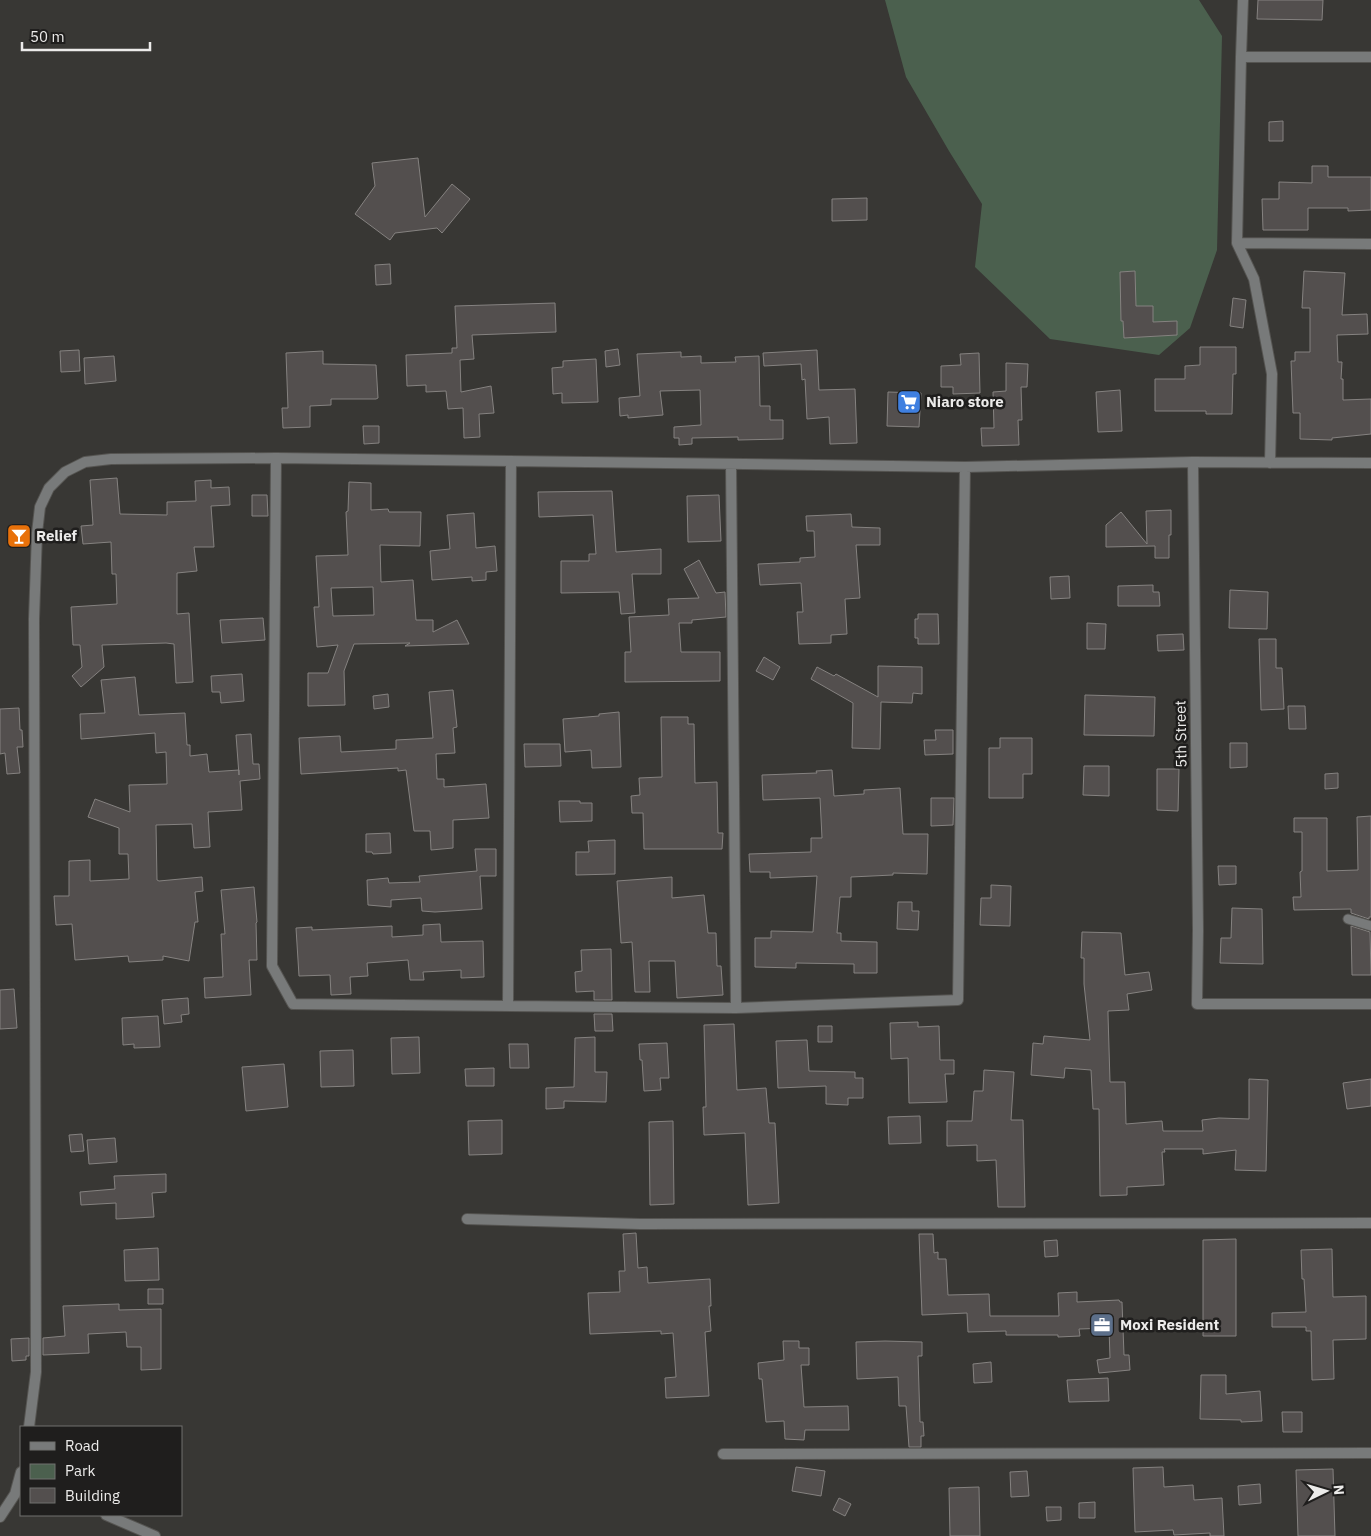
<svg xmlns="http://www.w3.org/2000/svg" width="1371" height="1536" font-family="'IBM Plex Sans',sans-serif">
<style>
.green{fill:#4b604e}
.building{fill:#534f4e;stroke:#858280;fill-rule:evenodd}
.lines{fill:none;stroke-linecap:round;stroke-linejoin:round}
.service-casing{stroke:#555451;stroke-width:11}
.minor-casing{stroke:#555451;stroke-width:12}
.service{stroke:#787a7a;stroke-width:9}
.minor{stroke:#787a7a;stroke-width:10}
.labels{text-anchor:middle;stroke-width:5;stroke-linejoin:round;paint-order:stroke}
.poi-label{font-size:15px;font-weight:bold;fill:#ecebea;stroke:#1f1e1d;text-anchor:start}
.street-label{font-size:15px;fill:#ecebea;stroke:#1f1e1d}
</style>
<rect width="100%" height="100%" fill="#383734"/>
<path class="green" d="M885 0H1199L1222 36 1217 250 1190 328 1159 355 1050 339 975 267 982 204 949 151 906 77Z"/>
<path class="building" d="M1258 0H1323L1322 20 1257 19Z
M1283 121V141H1269V122Z
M418 158 425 217 452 184 470 199 442 233 437 228 395 233 390 240 355 214 375 186 372 163Z
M1312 166H1328V177H1371V210L1348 211V208H1308V230H1263L1262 199H1279V182L1312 183Z
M867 198V220L832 221V199Z
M390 264 391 284 376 285 375 265Z
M1135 271 1136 306H1153V322L1177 321V335L1124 338 1123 321H1121L1120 272Z
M1304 271 1345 273 1342 315 1367 314 1368 334 1337 335 1338 362H1342L1341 379H1343V400L1371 399V434L1332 438V440L1300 439V413H1293L1291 361H1295V352H1310V308H1302Z
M1233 298 1246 300 1243 328 1230 326Z
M555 303 556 332 472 335 474 359 460 360 461 392 491 386 494 413 479 414 480 437 464 438 463 408 448 409 446 391 426 392V385L407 386 406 355 452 353V348H457L455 306Z
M1200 347H1236V374H1233L1232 414H1206V411H1155V379H1185V366L1200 365Z
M618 349 620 365 606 367 605 351Z
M79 350 80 371 61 372 60 351Z
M817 350 819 390 855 389 857 443 830 444 829 417 807 419 805 379 802 380 801 364 764 366 763 353Z
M323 351V364L376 365 378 398 376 399H331V405L310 406V427L283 428 282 408H288L286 353Z
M681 352V357L701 356V363L736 362 735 357 759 356 760 406H770V420H783V439L738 440V437L692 438V444L679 445V438H674V427L701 425 700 390 660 391 663 415 628 418V415L620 416 619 398 640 396 637 354Z
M979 353 980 393 953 394V387H941V366L961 365 960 354Z
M114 356 116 381 85 384 84 358Z
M596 359 598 402 562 403V393L553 394 552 368 563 367V361Z
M1006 363 1028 364 1027 387H1021L1022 420H1018L1019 445 982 446 981 428H994L993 392 1006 391Z
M1120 390 1122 431 1098 432 1096 392Z
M888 392 921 393 919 427 887 426Z
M363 426H379V443L364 444Z
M117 478 120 514 167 515V502L196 501 195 481 211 480V488L229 487 230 505 211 506 214 547H194L197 571 177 573V614L189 613 193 682 176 683 174 644 166 643 102 645 104 667 81 687 72 676 82 667 80 645H73L71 607 117 604 116 574H112L111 542 83 544 81 526 93 525 90 480Z
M349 482 371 483V510L388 509 389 512H421L420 546 380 545 381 582 413 580 416 620H433V632L457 620 469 644 405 646 410 643 354 644 344 671 345 705 308 706V673H328L338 645 317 647 314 607H319L316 556 348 555 346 512 348 511ZM373 587 374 615 333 616 331 588Z
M612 491 616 552 661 549V574H632L635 613 621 614 619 592 561 593V561H589V554H596L593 515 539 517 538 492Z
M252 495H267L268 516H252Z
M719 495 721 541 688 542 687 496Z
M1171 510V535H1169V558H1155V546L1106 547V525L1121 512 1147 544 1146 511Z
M474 513 476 548 495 546 497 571 486 572V580L472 581V577L432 580 430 551 450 549 447 515Z
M851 514 852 527 880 528V545H856L860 598 845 599 847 634 831 635V643L799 644 797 612H803L801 583 760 585 758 564 800 562V558L815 557 814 531H807L806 516Z
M699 560 716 593 725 592 726 617 692 620V623H679L681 652H720V681L625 682V652H631L629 617 669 615 668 599 699 598 684 569Z
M1069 576 1070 598 1051 599 1050 577Z
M1153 585V592H1159L1160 606H1118V586Z
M1230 590 1268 592 1267 629 1229 628Z
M918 614H938L939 644H918V638H915V619H918Z
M263 618 265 640 222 643 220 620Z
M1087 623 1106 624 1105 649H1087Z
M1183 634 1184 650 1158 651 1157 635Z
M1259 639H1276V668H1282L1284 709 1261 710Z
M764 657 780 667 773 680 756 671Z
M878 666 922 667V694L913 693 912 703 881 702 880 749 852 748 853 703 811 679 817 667 834 676 836 674 878 697Z
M242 674 244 701 221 703 220 692H212L211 676Z
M135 677 139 715 185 713 187 745H190V756L207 754 209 772 239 770V775L236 735 251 734 253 764H259L260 779 240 781 242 810 208 812 210 847 194 848 192 824 156 825 157 880 159 881 202 877 203 891 195 892 198 922H195L189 961 163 956V960L129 962 128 956 75 960 72 924 56 925 54 896H69V861L90 860V881L129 879 128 854H119V828L88 817 95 799 130 812 129 785 167 784 166 752 156 753 155 733 81 739 80 714 105 713 101 680Z
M453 690 457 727 453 728 455 753 436 754 437 779H444V787L486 784 489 818 453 820V848L431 850 430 831H414L406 770 398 771V768L301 774 299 738 340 736 341 752 396 749V740L433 738 429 692Z
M388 694 389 707 374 709 373 696Z
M1085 695 1155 697 1154 736 1084 735Z
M1288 706H1305L1306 729H1289Z
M19 708 20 730H22L23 747H17L20 773 7 774 5 753 0 754V709Z
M619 712 621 767 592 768 591 750 565 752 563 719 599 716V714Z
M661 717H688V724H694L695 783 717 782 718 833H723L722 849H644L643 813H632L631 796 640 795 639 778 662 777Z
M935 730H953V754L925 755 924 740H936Z
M1000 738H1032V774H1023V798H989V748H1000Z
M1230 743H1247V767L1230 768Z
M524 744H560L561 766 525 767Z
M1084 766H1109V796L1083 795Z
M1157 769H1179L1178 811 1157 810Z
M832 770 834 796 864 794V790L900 788 903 834H928L927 874 893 873V875L851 877V897H840L837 933H841V941L877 942V973H854V964L796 963V968L755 967V938H771V931L813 932 817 876 770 878V872H750L749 854 811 852V838H822L820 798 763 800 762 775 817 773 816 771Z
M1338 773V788L1325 789V774Z
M931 798H954L953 825 931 826Z
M559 801H580V803H592V821L560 822Z
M1371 816V917H1369V919L1351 913V909L1294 910 1293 897H1301L1300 872 1302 871V832H1294V818H1327V871L1358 870 1357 817Z
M390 833 391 853 373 854 372 852H366V834Z
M615 840V874L576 875V852H589L588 841Z
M475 849H496V876H480L482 909 435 912 422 911 421 898 391 900V907L368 905 367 880 388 878 389 883 420 882 419 876 477 871Z
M1218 866H1236V884L1219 885Z
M672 877V898L704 895 708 933H716L717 966H721L723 995 677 998 675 961H649L650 992H635L632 942 621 943 617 881Z
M991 885 1011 886 1010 926 980 925 981 898H991Z
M254 887 257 922 256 923 257 960H249L251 995 205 998 204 978 223 977 221 934H225L221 890Z
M898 902H912V911H919L918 930 897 929Z
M1232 908 1262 909 1263 964 1220 963 1221 938H1231Z
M440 924 441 942 483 941 484 977 461 978V970L423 972 424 980H410L408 960 367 963 368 976 350 977 351 994 331 995 330 975 299 976 296 928 312 927V930L392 926V937L423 935V925Z
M1351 926 1370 932 1371 975H1352Z
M1082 932 1121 933 1125 975 1149 972 1152 990 1127 994 1129 1010 1108 1011V1014L1110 1082H1125L1126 1124 1162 1121 1163 1131H1203L1202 1120 1219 1118 1249 1119V1079L1268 1080 1266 1171 1235 1170 1236 1150 1203 1154V1149H1164L1165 1152H1162L1164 1185 1127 1187V1195L1100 1196 1099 1109H1093L1091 1070 1065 1068 1064 1078 1031 1075 1033 1043 1043 1044 1044 1036 1090 1040 1084 984V958H1081Z
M611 949 612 1000H594V991L576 992 575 972 582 971 581 950Z
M14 989 17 1028 0 1029V990Z
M188 998 189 1014 181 1015 182 1022 164 1024 162 1000Z
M594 1014H612L613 1031H595Z
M158 1016 160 1047 134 1048V1044L123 1045 122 1018Z
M918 1022V1027L939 1026 940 1060H954V1074H945L947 1102 909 1103 908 1058 891 1059 890 1023Z
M734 1024 737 1090 766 1088 769 1123H775L779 1203 748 1205 745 1133 704 1135 703 1107H706L704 1025Z
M818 1026H832V1042H818Z
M419 1037 420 1073 392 1074 391 1038Z
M595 1037V1072H607L606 1102 564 1101V1108L546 1109V1088L574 1087 575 1038Z
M807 1040 809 1071 855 1072V1078H863V1098H848V1105L826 1104V1086L778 1088 776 1041Z
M667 1043 669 1078H660L661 1090 644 1091 642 1060H640L639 1044Z
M509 1044H528L529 1068H510Z
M353 1050 354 1086 321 1087 320 1051Z
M284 1064 288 1107 246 1111 242 1067Z
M494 1068V1086H466L465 1069Z
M984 1070 1014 1072 1011 1120H1023L1025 1207H998L996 1160 977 1161V1145L947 1146V1121H972L974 1091H983Z
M1371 1079V1106L1347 1109 1343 1083Z
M920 1116 921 1143 889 1144 888 1117Z
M502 1120V1154L469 1155 468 1121Z
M673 1121 674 1204 650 1205 649 1122Z
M82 1134 84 1151 71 1152 69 1135Z
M115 1138 117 1162 89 1164 87 1140Z
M166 1174V1192L152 1193 154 1217 116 1219V1203L81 1205 80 1192 115 1189 114 1176Z
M636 1233 638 1268 647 1267 648 1283 710 1279 711 1306H709L711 1331 705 1332 709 1396 666 1398 665 1378 676 1377 673 1333 661 1334V1331L590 1334 588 1293 620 1292 619 1271H625L623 1234Z
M919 1234H933L934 1253 938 1252V1259H946L948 1295 989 1294 990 1316H1059L1058 1293 1077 1292V1302L1119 1300 1120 1302H1122L1124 1355H1129L1130 1370 1099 1373 1097 1360 1110 1358 1109 1328 1079 1329 1080 1336 1058 1337V1335H1006V1331L968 1332 967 1313 922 1315Z
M1236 1239V1336H1203V1240Z
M1057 1240 1058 1256 1045 1257 1044 1241Z
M158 1248 159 1280 125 1281 124 1250Z
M1332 1249 1333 1297 1366 1296V1339L1333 1340 1334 1379 1312 1380 1311 1331H1306V1327H1272V1313L1306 1312 1304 1279H1302L1301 1250Z
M148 1289H163V1304H148Z
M119 1304V1310L161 1309V1369L141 1370V1347H127L126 1332 88 1334 89 1353 43 1355V1338L65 1336 63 1306Z
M29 1338V1356H26V1360L12 1361 11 1339Z
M783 1341H799V1348H809V1365H801L804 1407 848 1406 849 1430H805L804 1440 785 1439 784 1421 766 1422 762 1379H759L758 1363 784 1360Z
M885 1341 922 1342V1356H918L920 1422H923L924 1436H921V1447H909L906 1406H899L898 1377 857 1379 856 1342Z
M991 1362 992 1382 974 1383 973 1364Z
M1201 1375H1226V1394L1260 1391 1262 1421 1241 1422V1420L1200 1419Z
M1108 1378 1109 1401 1069 1402 1067 1380Z
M1282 1412H1302V1432H1283Z
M796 1467 825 1471 821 1496 792 1491Z
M1163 1467 1164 1487 1193 1485 1194 1500 1222 1498 1224 1536H1210V1533L1174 1535 1173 1530 1135 1532 1133 1468Z
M1333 1469 1335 1536H1298L1296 1470Z
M1027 1471 1029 1496 1011 1497 1010 1472Z
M1260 1484 1261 1503 1239 1505 1238 1486Z
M979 1487 980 1536H950L949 1488Z
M839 1498 851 1504 845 1516 833 1510Z
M1095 1502V1518H1079V1503Z
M1046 1507H1061V1520L1047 1521Z"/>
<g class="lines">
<defs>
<path id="service" d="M1348 919 1371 926"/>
<path id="minor" d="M1243 0 1241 57 1237 243 1371 244
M1241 57H1371
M1237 243 1254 279 1272 374 1270 463
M276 458 272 966 293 1004 736 1008 958 1000 965 467
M1193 462 1198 930 1197 1004H1371
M731 464 736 1008
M508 1005 511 461
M467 1219 640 1224 1371 1223
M29 1427 36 1372 34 619 37 533 40 507 49 488 65 472 85 462 111 459 276 458 965 467 1193 462 1371 463
M723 1454 1371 1453
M106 1515 155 1536
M0 1517 15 1494 21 1472"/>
</defs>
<use href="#service" class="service-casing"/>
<use href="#minor" class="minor-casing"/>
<use href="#service" class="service"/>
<use href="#minor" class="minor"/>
</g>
<defs>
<symbol id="supermarket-square" viewBox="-11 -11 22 22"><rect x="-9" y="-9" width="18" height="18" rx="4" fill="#3f7fe0" stroke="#1f1e1d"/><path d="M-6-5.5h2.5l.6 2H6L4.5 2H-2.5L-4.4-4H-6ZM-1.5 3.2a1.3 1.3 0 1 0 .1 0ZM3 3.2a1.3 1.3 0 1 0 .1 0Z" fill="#fff"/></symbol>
<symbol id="bar-square" viewBox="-11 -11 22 22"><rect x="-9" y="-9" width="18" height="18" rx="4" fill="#e8710a" stroke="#1f1e1d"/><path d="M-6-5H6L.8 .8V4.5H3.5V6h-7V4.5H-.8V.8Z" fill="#fff"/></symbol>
<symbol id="office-square" viewBox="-11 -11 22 22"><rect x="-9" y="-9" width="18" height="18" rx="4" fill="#5c6f8a" stroke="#1f1e1d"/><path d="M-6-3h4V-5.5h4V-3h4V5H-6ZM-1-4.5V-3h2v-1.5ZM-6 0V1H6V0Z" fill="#fff"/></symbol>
</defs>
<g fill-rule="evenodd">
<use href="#supermarket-square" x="895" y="388" width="28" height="28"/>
<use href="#bar-square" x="5" y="522" width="28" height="28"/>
<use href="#office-square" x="1088" y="1311" width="28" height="28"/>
</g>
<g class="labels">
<g class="poi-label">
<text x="926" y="407">Niaro store</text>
<text x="36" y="541">Relief</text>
<text x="1120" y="1330">Moxi Resident</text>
</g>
<g class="street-label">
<text transform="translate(1181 734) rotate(-91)" y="5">5th Street</text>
</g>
</g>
<rect x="20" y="1426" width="162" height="90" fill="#1f1e1d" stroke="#71706f"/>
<rect x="30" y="1442" width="25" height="8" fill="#787a7a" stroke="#71706f"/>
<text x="65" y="1451" font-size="15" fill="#ecebea">Road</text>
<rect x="30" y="1464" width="25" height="15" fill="#4b604e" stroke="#71706f"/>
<text x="65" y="1476" font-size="15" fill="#ecebea">Park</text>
<rect x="30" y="1488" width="25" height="15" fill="#534f4e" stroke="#71706f"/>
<text x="65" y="1501" font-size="15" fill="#ecebea">Building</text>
<g transform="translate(1326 1491) rotate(85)" stroke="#1f1e1d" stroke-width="4" paint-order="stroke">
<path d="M0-4L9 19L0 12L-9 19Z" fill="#ecebea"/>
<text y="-8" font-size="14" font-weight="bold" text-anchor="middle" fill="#ecebea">N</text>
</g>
<path d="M22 42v8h128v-8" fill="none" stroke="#ecebea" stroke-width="2.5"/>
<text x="30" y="42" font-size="15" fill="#ecebea" stroke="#1f1e1d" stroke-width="4" paint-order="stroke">50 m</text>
</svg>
